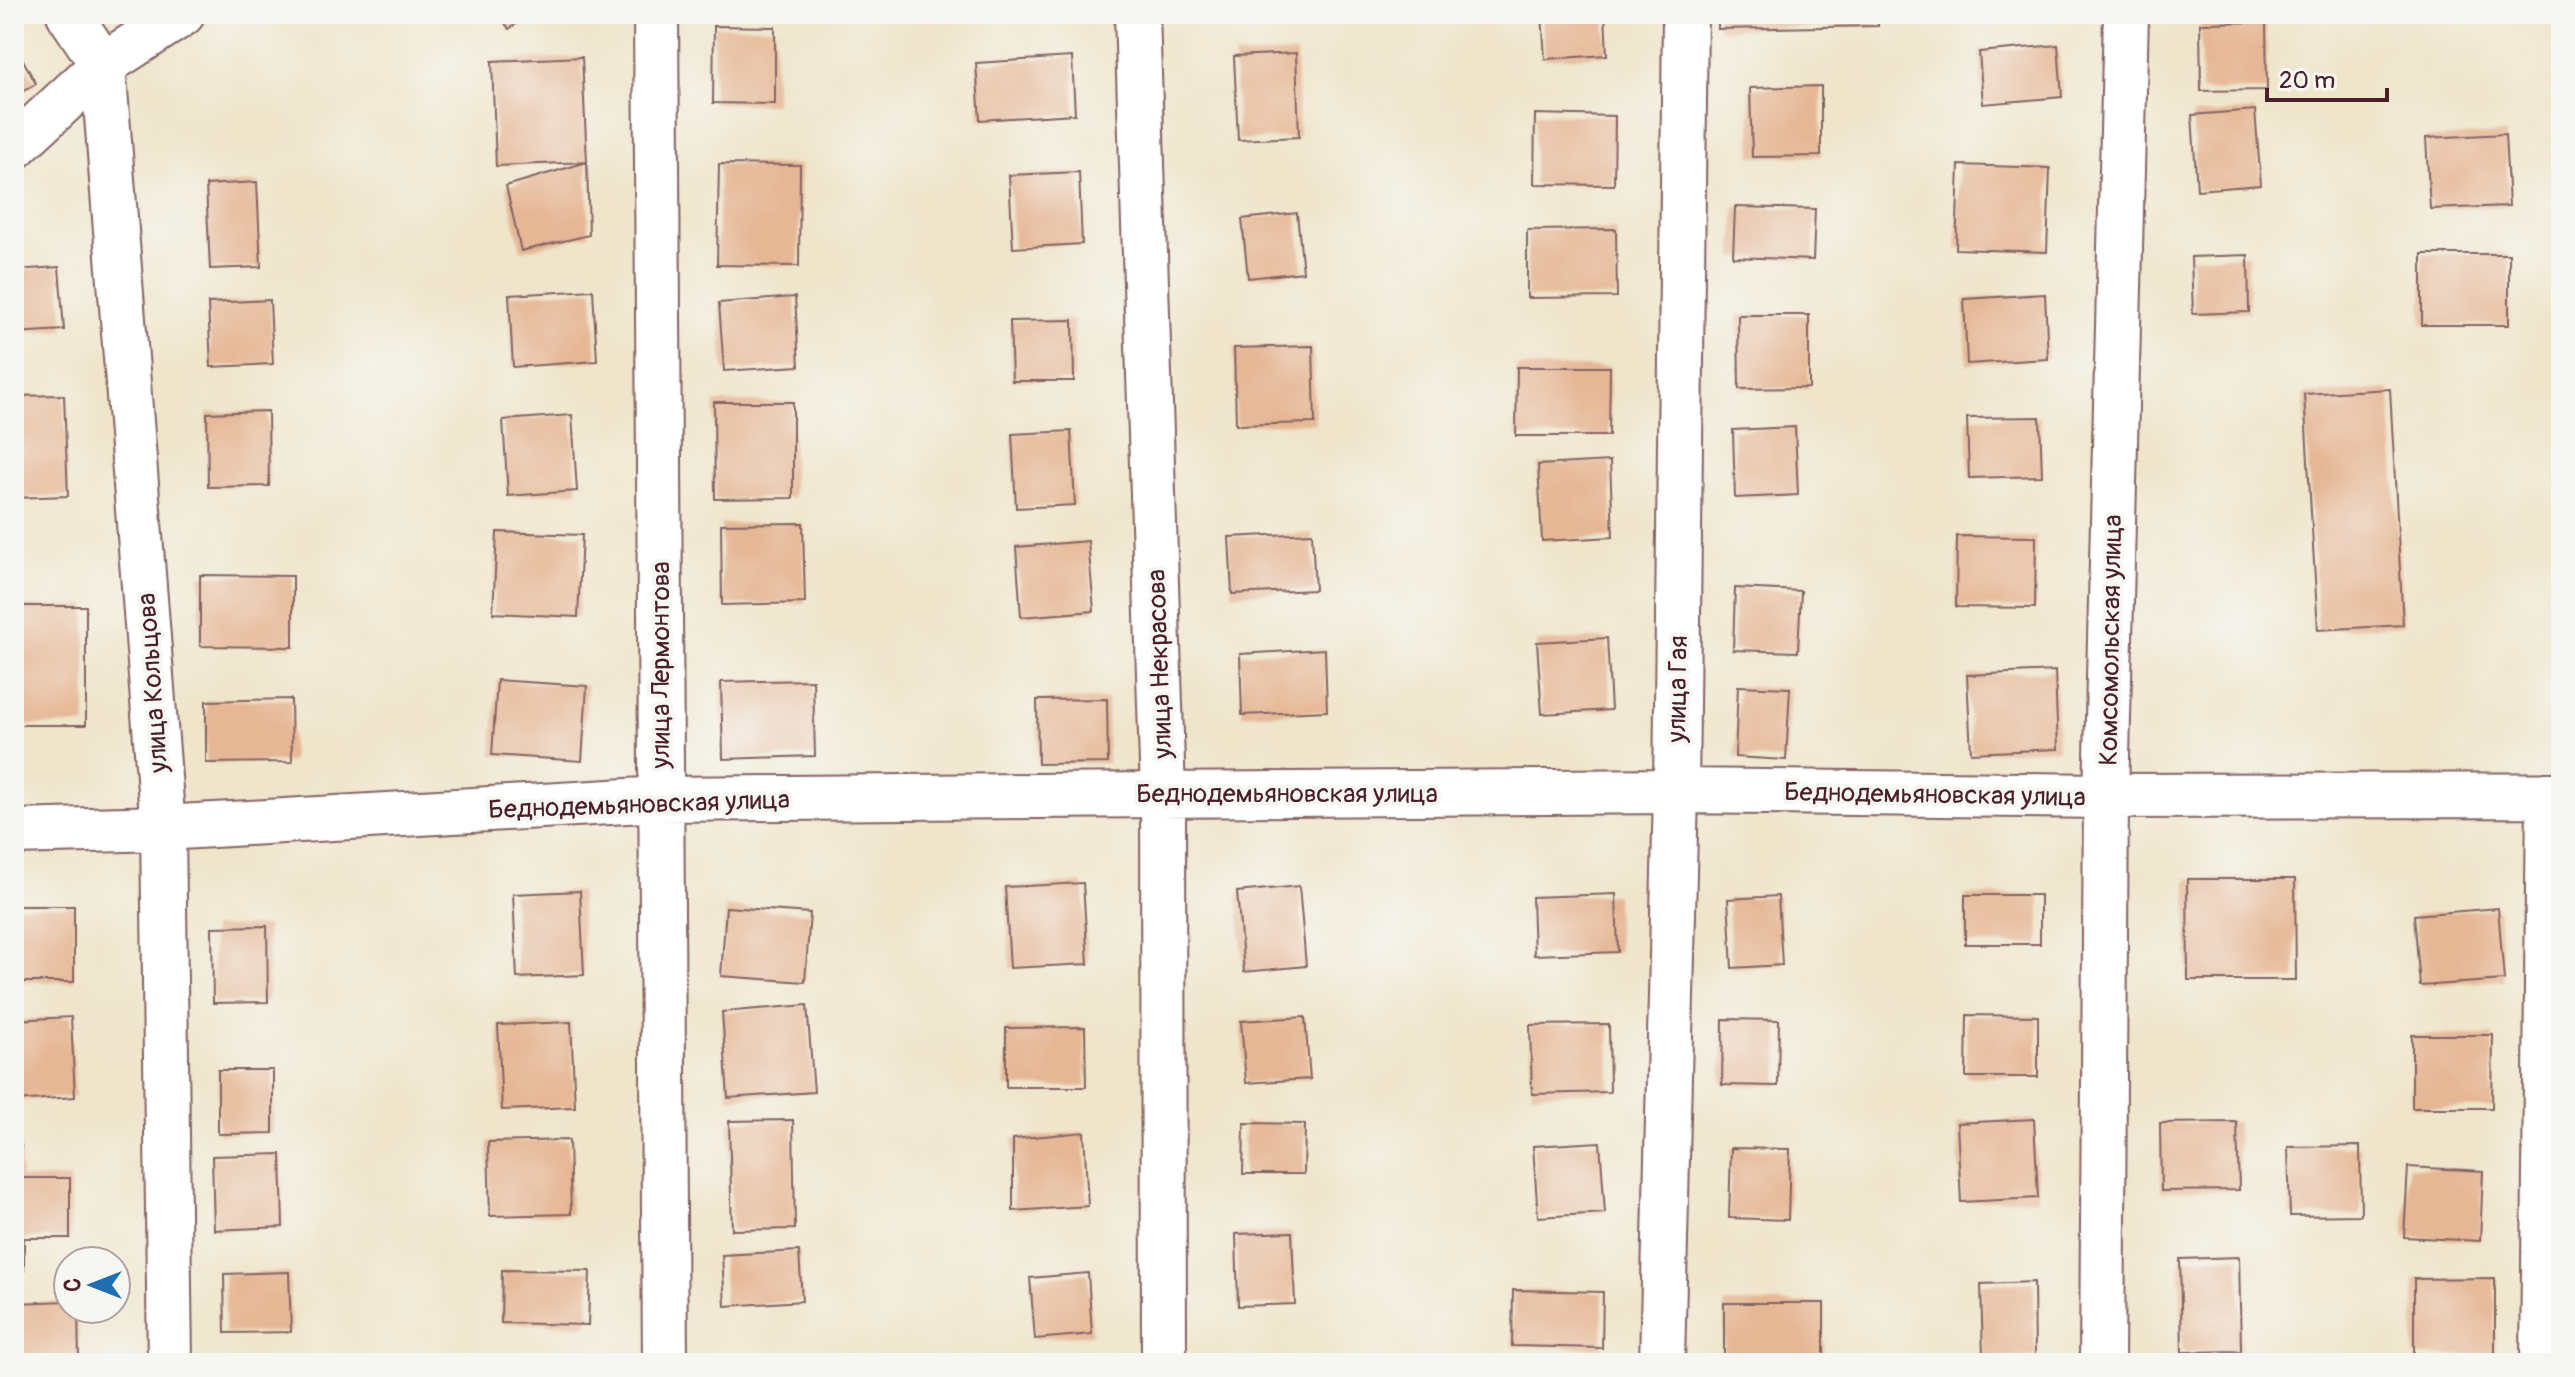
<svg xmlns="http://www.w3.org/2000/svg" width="2575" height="1377" font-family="Pangolin,sans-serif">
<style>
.building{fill:#e6b795}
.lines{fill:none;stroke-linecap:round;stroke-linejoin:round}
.minor-casing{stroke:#846463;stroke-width:48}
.minor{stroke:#fff;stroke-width:44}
.labels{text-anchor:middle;stroke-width:8;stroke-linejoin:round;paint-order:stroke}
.street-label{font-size:26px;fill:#4a1f2b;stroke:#f6f6f2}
</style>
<rect width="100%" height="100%" fill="#f6f6f2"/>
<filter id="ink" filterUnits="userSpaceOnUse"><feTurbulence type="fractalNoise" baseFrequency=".0125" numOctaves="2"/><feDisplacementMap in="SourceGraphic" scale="16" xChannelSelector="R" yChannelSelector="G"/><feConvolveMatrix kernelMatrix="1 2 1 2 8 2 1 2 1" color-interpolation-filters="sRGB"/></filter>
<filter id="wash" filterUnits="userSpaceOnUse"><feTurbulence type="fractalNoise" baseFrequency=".006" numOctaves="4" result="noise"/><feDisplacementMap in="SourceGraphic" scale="32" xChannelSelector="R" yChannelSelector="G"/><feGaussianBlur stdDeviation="1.8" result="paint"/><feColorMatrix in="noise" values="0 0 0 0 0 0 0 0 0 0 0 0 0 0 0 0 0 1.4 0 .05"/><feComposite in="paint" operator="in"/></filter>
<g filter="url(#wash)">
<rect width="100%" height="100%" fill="#efe5cb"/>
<g id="blocks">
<path class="building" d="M499 14H530L509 29Z
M1542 14H1605L1607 55 1545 59Z
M1718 14H1878V26L1718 29Z
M2266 22 2267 90 2201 91 2200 23Z
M714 26 775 27V104L713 103Z
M14 43 36 84 14 96Z
M2058 45 2062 97 1983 104 1979 52Z
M1296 53 1299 137 1238 140 1234 56Z
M582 57 587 162 589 235 521 251 506 186 587 162 496 166 492 61Z
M1072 57 1075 114 980 120 976 63Z
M1821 86V156L1752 157 1750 88Z
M2255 110 2261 185 2197 190 2192 115Z
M1535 114 1615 116 1614 185 1534 184Z
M2505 134 2509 206 2430 209 2426 138Z
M719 164 800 165 799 266 717 265Z
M1959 165 2050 168 2047 252 1956 249Z
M1079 172 1082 244 1013 248 1009 175Z
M257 182 261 267 210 269 206 185Z
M1735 207 1815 209 1813 260 1733 257Z
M1297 213 1303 272 1248 278 1242 219Z
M1616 229 1617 297 1527 298V230Z
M2422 254H2509V325H2422Z
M2248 255 2249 312 2193 314 2191 257Z
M59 267 64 330 14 333V270Z
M593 290 597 361 513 367 509 295Z
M2045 294 2048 359 1967 364 1964 299Z
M795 297 799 366 724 371 719 303Z
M270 300 273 364 211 367 208 303Z
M1738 315H1809V388L1739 389Z
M1073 320 1074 381H1012L1010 321Z
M1313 346 1315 423 1236 425 1234 348Z
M1517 367H1610L1609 436H1516Z
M2390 389 2403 625 2318 630 2304 394Z
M64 395 68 496 14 498V396Z
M714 402H793V498L715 499Z
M268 411 269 486 208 487 207 413Z
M572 415 577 491 508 496 503 420Z
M2040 417 2042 476 1969 478 1967 418Z
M1795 427 1798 495 1735 498 1733 430Z
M1071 431 1075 505 1016 508 1012 434Z
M1610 461 1613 537 1542 541 1538 465Z
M803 523 805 603 722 605 721 524Z
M497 532 582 535 578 617 493 613Z
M1312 533 1315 590 1232 594 1229 537Z
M1957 536 2036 537 2035 608 1956 607Z
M1088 541 1094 611 1021 617 1016 547Z
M200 575 293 576V647L200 646Z
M1735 588 1801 591 1798 652 1733 650Z
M14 606H86V725H14Z
M1607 638 1611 710 1542 714 1537 642Z
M1325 649 1327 711 1242 715 1240 654Z
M2055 671 2058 749 1971 753 1967 675Z
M497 680 587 686 582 761 492 755Z
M813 680 815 756 723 759 721 682Z
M1738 686 1790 688 1786 760 1735 757Z
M291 699 292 762 206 763V701Z
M1107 699 1108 763 1038 764 1037 700Z
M2187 879H2295L2296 980H2188Z
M1083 883 1088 964 1010 968 1005 887Z
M1299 886 1306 966 1244 972 1237 892Z
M580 891 584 975 517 978 513 894Z
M1616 894 1618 952 1534 955 1532 897Z
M1965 895H2040V944H1965Z
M1778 896 1782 965 1732 968 1728 899Z
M14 906H74V982H14Z
M726 907 810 913 805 982 721 976Z
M2498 908 2504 980 2420 986 2414 915Z
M267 926 268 1002 213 1003 212 927Z
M807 1005 814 1092 728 1098 722 1012Z
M1967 1015 2038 1016V1077H1966Z
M71 1017 75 1097 14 1101V1020Z
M1305 1017 1310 1079 1246 1083 1241 1021Z
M1723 1019 1779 1020 1778 1086 1722 1085Z
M571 1022 575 1107 502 1110 498 1025Z
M1609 1024 1610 1092 1532 1094 1530 1025Z
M1085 1027 1086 1087H1006V1028Z
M2412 1035H2493L2492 1108H2412Z
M218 1070H273V1133L218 1134Z
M2034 1119 2038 1198 1961 1202 1957 1123Z
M793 1120 795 1229 732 1230 729 1121Z
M2237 1122 2239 1190 2161 1191 2160 1123Z
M1244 1123 1305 1124 1304 1174H1243Z
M1084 1132 1088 1206 1013 1211V1139Z
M569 1140 571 1214 490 1216 488 1142Z
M1600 1142 1605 1213 1538 1217 1533 1146Z
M14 1146H21V1178H70V1238H24V1271H14Z
M2360 1146 2361 1215 2290 1216 2288 1147Z
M1731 1148 1790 1149 1788 1220 1729 1218Z
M281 1154 283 1227 214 1230 212 1156Z
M2408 1167 2483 1171 2480 1241 2404 1237Z
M1292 1232 1295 1304 1238 1306 1236 1234Z
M799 1251 802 1301 725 1306 722 1255Z
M2239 1257 2241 1351 2182 1352 2180 1259Z
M502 1270 590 1271 588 1325 501 1323Z
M289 1272 291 1332 225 1333 224 1274Z
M1088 1273 1092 1334 1035 1339 1030 1278Z
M2495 1278V1355L2414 1356V1279Z
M2034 1282 2035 1357 1983 1358 1981 1284Z
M1513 1290 1603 1292 1602 1348 1512 1346Z
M68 1301V1309H78L79 1363H14V1303Z
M1724 1303H1824V1363H1724Z"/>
</g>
</g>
<g filter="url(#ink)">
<use href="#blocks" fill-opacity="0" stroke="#846463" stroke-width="2"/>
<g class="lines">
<defs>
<path id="minor" d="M69 14 103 65 163 828 170 1363
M656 14 665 1363
M1137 14 1163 794 1164 1363
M14 147 103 65 182 14
M14 832 163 828 661 799 1676 791 2106 796 2561 795
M1662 1363 1676 791 1685 14
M2102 1363 2106 796 2126 14
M2543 1363 2549 795"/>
</defs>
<use href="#minor" class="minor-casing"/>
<use href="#minor" class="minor"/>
</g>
</g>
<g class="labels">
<g class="street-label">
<text transform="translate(2110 640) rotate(-89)" y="9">Комсомольская улица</text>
<text transform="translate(1159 664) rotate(-92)" y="9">улица Некрасова</text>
<text transform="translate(660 665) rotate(-90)" y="9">улица Лермонтова</text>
<text transform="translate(152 683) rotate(-94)" y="9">улица Кольцова</text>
<text transform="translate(1677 689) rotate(-89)" y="9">улица Гая</text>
<text x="1287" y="802">Беднодемьяновская улица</text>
<text transform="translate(1935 794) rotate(1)" y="9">Беднодемьяновская улица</text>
<text transform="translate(639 804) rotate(-2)" y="9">Беднодемьяновская улица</text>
</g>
</g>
<rect width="2575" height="1377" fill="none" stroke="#f6f6f2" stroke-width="48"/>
<g transform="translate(92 1285) rotate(270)"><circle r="38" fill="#f6f6f2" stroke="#b1a0a2" stroke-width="2"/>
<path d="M0-6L14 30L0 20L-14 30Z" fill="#1f6fb2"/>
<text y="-12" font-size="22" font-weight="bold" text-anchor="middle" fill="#4a1f2b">С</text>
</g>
<path d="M2267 88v12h120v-12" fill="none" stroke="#4a1f2b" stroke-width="4"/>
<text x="2279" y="88" font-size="24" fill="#4a1f2b" stroke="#f6f6f2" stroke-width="6" paint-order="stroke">20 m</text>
</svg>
